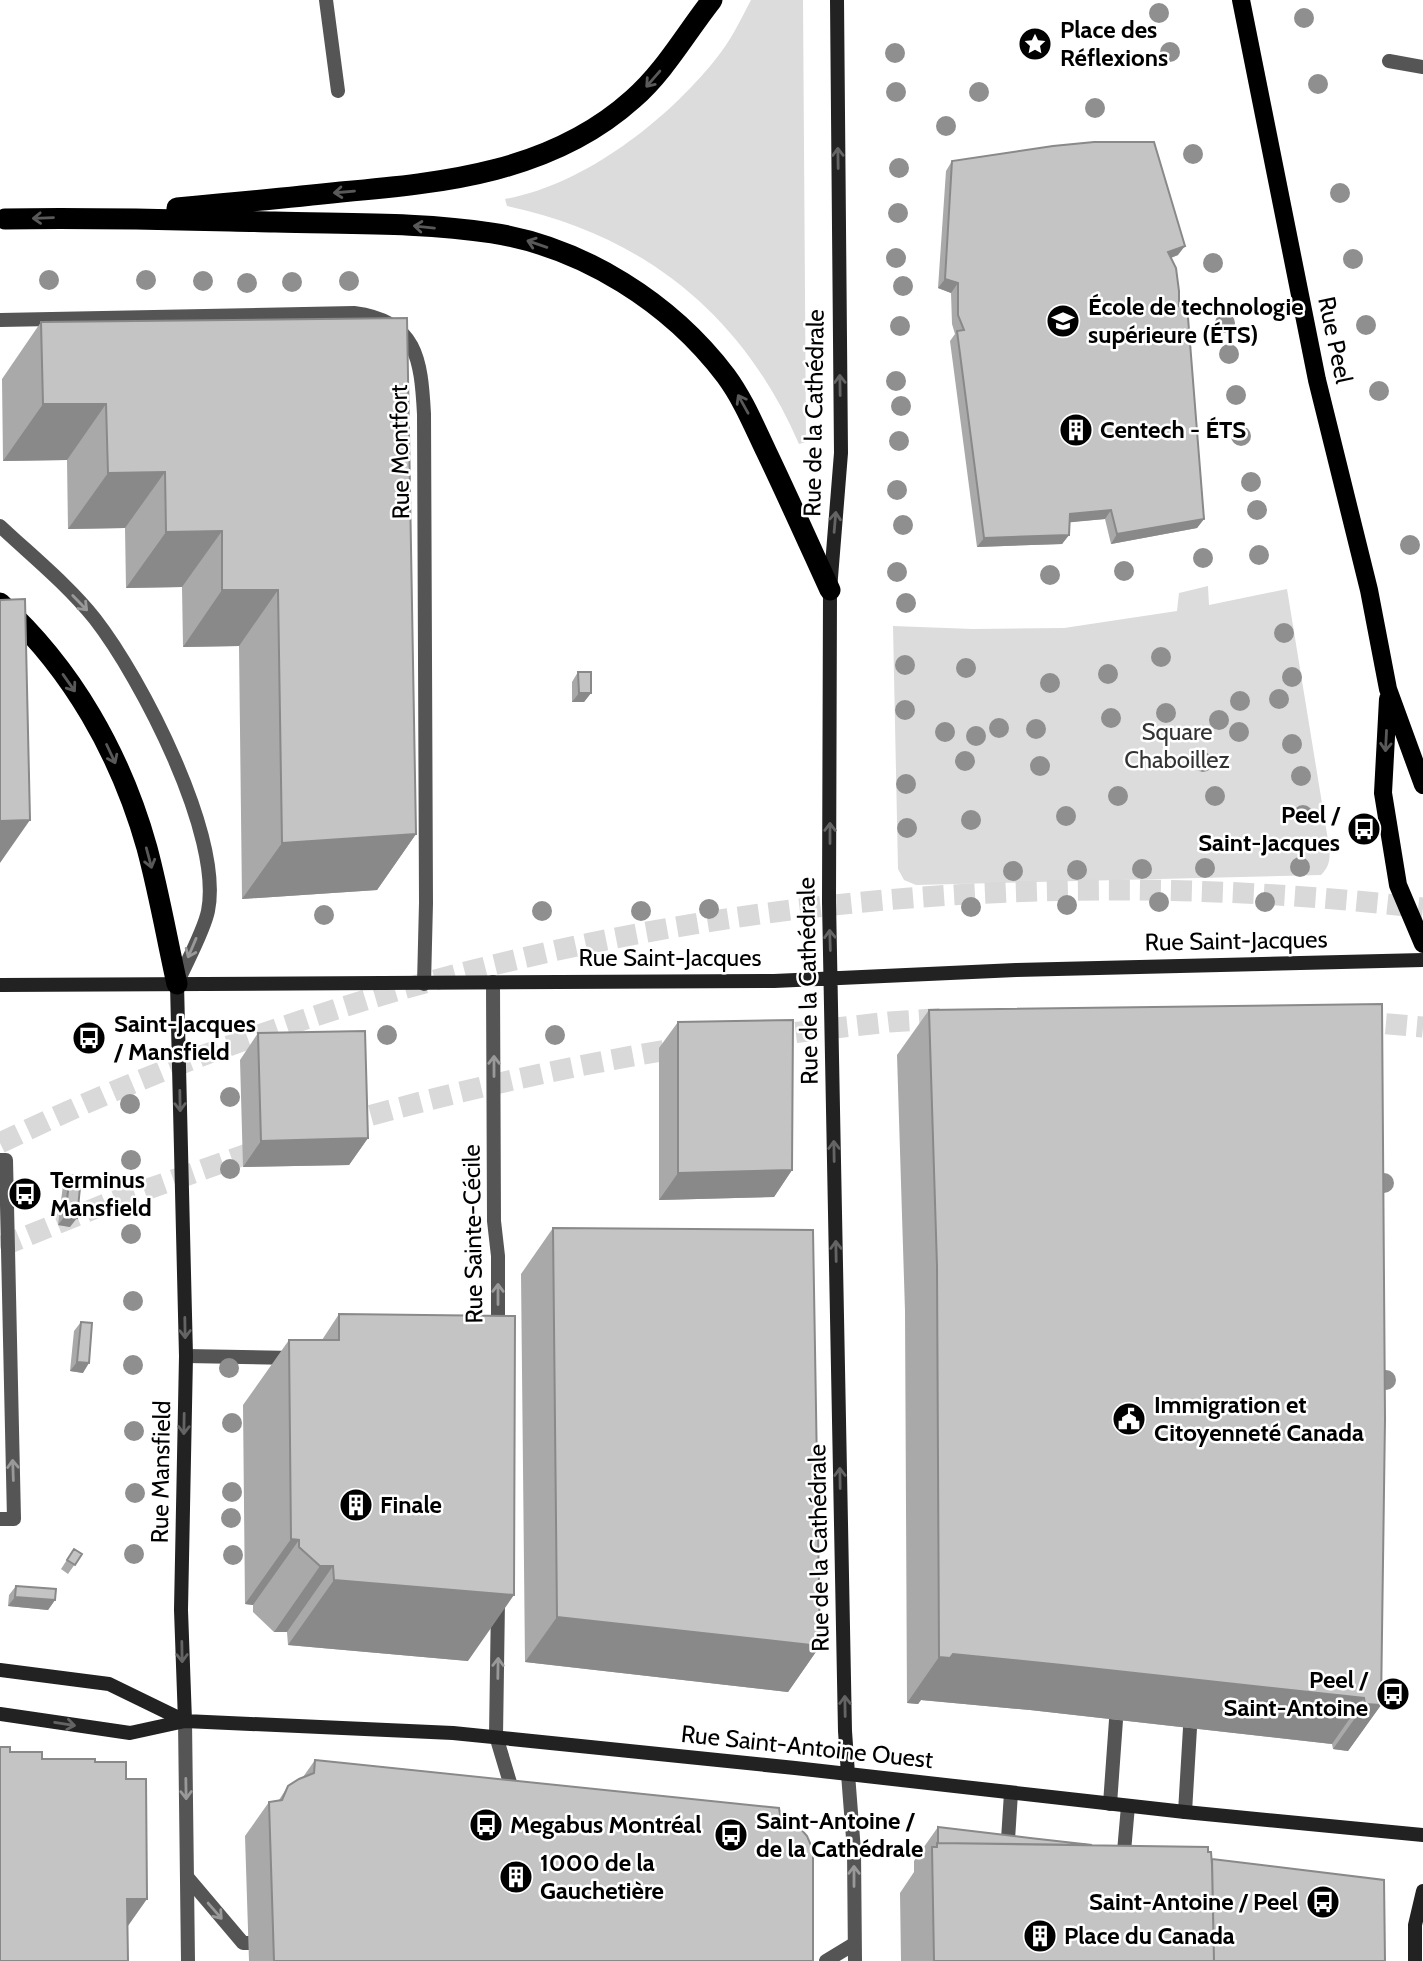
<svg xmlns="http://www.w3.org/2000/svg" width="1423" height="1961" font-family="Cabin,sans-serif">
<style>
.green{fill:#dcdcdc}
.lines{fill:none;stroke-linecap:round;stroke-linejoin:round}
.highway-tunnel{stroke:#d9d9d9;stroke-width:21;stroke-dasharray:21 10;stroke-linecap:butt}
.lane{stroke:#555;stroke-width:14}
.street{stroke:#555;stroke-width:14}
.secondary{stroke:#222;stroke-width:14}
.primary{stroke:#000;stroke-width:18}
.highway{stroke:#000;stroke-width:21}
.tree{fill:#8f8f8f}
.wall{fill:#a9a9a9}
.shaded-wall{fill:#898989}
.building{fill:#c4c4c4;stroke:#898989;stroke-width:2}
.oneway{stroke:#595959}
.oneway2{stroke:#646464}
.oneway3{stroke:#999}
.labels{text-anchor:middle;stroke-width:5;stroke-linejoin:round;paint-order:stroke}
.poi-label{font-size:24px;font-weight:bold;fill:#000;stroke:#fff;text-anchor:start}
.street-label{font-size:24px;fill:#000;stroke:#fff}
.park-label{font-size:24px;fill:#333;stroke:#fff}
</style>
<rect width="100%" height="100%" fill="#fff"/>
<path class="green" d="M751 0H803L806 442 799 444C743 315 644 235 507 206L505 199C584 185 666 121 715 60 730 42 740 21 751 0Z
M1208 586 1209 605 1287 589 1328 840C1330 854 1332 864 1321 875L916 885 904 880 898 869 893 626 973 629 1064 628 1177 611 1179 593Z"/>
<g class="lines">
<path class="highway-tunnel" d="M1355 1021 1423 1027
M765 1036 889 1022 949 1018
M341 1124C454 1091 569 1066 685 1047
M0 1143C441 929 937 851 1423 908
M0 1247 108 1203 270 1146"/>
<path class="lane" d="M326 0 338 91
M1389 61 1423 67
M0 526C32 556 68 585 95 619 141 678 223 836 208 911 204 931 186 963 177 984
M0 1160H6L14 1519H0
M186 1356 294 1358
M496 1736 514 1796
M1110 1804 1116 1720
M1185 1812 1190 1728
M1007 1855 1011 1793
M1123 1863 1128 1806
M188 1878 243 1943H249
M826 1961 854 1944"/>
<path class="street" d="M0 320 354 313C417 321 421 359 424 414L426 903 424 984
M493 982 494 1221 498 1256V1332
M185 1721 188 1961
M496 1736 498 1601
M848 1774 854 1851 855 1961"/>
<path class="secondary" d="M837 0 841 453 830 590 829 902 845 1731 848 1774
M177 984 186 1356 181 1610 185 1721
M0 985 774 981 1016 970 1423 960
M0 1670 109 1684 185 1721
M0 1714 130 1733 185 1721 453 1733 795 1768 1185 1812 1423 1835
M1415 1961V1925L1423 1891"/>
<path class="primary" d="M1241 0 1317 380 1369 590 1388 689 1423 785
M1388 699 1383 793 1398 885 1423 944"/>
<path class="highway" d="M177 208C232 203 286 198 341 192 444 183 552 172 633 99 665 71 686 33 712 0
M5 219C95 217 185 220 275 222 346 224 422 222 492 233 583 247 671 303 726 376 743 399 754 426 766 451 788 497 809 544 830 590
M0 603C72 668 121 755 147 848 159 893 167 939 177 984"/>
</g>
<g class="tree">
<circle cx="1159" cy="13" r="10"/>
<circle cx="1304" cy="18" r="10"/>
<circle cx="1170" cy="52" r="10"/>
<circle cx="895" cy="53" r="10"/>
<circle cx="1318" cy="84" r="10"/>
<circle cx="896" cy="92" r="10"/>
<circle cx="979" cy="92" r="10"/>
<circle cx="1095" cy="108" r="10"/>
<circle cx="946" cy="126" r="10"/>
<circle cx="1193" cy="154" r="10"/>
<circle cx="899" cy="168" r="10"/>
<circle cx="1340" cy="193" r="10"/>
<circle cx="898" cy="213" r="10"/>
<circle cx="896" cy="258" r="10"/>
<circle cx="1353" cy="259" r="10"/>
<circle cx="1213" cy="263" r="10"/>
<circle cx="49" cy="280" r="10"/>
<circle cx="146" cy="280" r="10"/>
<circle cx="203" cy="281" r="10"/>
<circle cx="349" cy="281" r="10"/>
<circle cx="292" cy="282" r="10"/>
<circle cx="247" cy="283" r="10"/>
<circle cx="903" cy="286" r="10"/>
<circle cx="1225" cy="323" r="10"/>
<circle cx="1366" cy="325" r="10"/>
<circle cx="900" cy="326" r="10"/>
<circle cx="1229" cy="354" r="10"/>
<circle cx="896" cy="381" r="10"/>
<circle cx="1379" cy="391" r="10"/>
<circle cx="1236" cy="395" r="10"/>
<circle cx="901" cy="406" r="10"/>
<circle cx="1241" cy="436" r="10"/>
<circle cx="899" cy="441" r="10"/>
<circle cx="1251" cy="482" r="10"/>
<circle cx="897" cy="490" r="10"/>
<circle cx="1257" cy="510" r="10"/>
<circle cx="903" cy="525" r="10"/>
<circle cx="1410" cy="545" r="10"/>
<circle cx="1259" cy="555" r="10"/>
<circle cx="1203" cy="558" r="10"/>
<circle cx="1124" cy="571" r="10"/>
<circle cx="897" cy="572" r="10"/>
<circle cx="1050" cy="575" r="10"/>
<circle cx="906" cy="603" r="10"/>
<circle cx="1284" cy="633" r="10"/>
<circle cx="1161" cy="657" r="10"/>
<circle cx="905" cy="665" r="10"/>
<circle cx="966" cy="668" r="10"/>
<circle cx="1108" cy="674" r="10"/>
<circle cx="1292" cy="677" r="10"/>
<circle cx="1050" cy="683" r="10"/>
<circle cx="1279" cy="699" r="10"/>
<circle cx="1240" cy="701" r="10"/>
<circle cx="905" cy="710" r="10"/>
<circle cx="1166" cy="713" r="10"/>
<circle cx="1111" cy="718" r="10"/>
<circle cx="1219" cy="720" r="10"/>
<circle cx="999" cy="728" r="10"/>
<circle cx="1036" cy="729" r="10"/>
<circle cx="945" cy="732" r="10"/>
<circle cx="1239" cy="732" r="10"/>
<circle cx="976" cy="736" r="10"/>
<circle cx="1292" cy="744" r="10"/>
<circle cx="965" cy="761" r="10"/>
<circle cx="1203" cy="762" r="10"/>
<circle cx="1040" cy="766" r="10"/>
<circle cx="1301" cy="776" r="10"/>
<circle cx="906" cy="784" r="10"/>
<circle cx="1118" cy="796" r="10"/>
<circle cx="1215" cy="796" r="10"/>
<circle cx="1303" cy="815" r="10"/>
<circle cx="1066" cy="816" r="10"/>
<circle cx="971" cy="820" r="10"/>
<circle cx="907" cy="828" r="10"/>
<circle cx="1300" cy="867" r="10"/>
<circle cx="1205" cy="868" r="10"/>
<circle cx="1142" cy="869" r="10"/>
<circle cx="1077" cy="870" r="10"/>
<circle cx="1013" cy="871" r="10"/>
<circle cx="1159" cy="902" r="10"/>
<circle cx="1265" cy="902" r="10"/>
<circle cx="1067" cy="905" r="10"/>
<circle cx="971" cy="907" r="10"/>
<circle cx="709" cy="909" r="10"/>
<circle cx="542" cy="911" r="10"/>
<circle cx="641" cy="911" r="10"/>
<circle cx="324" cy="915" r="10"/>
<circle cx="387" cy="1035" r="10"/>
<circle cx="555" cy="1035" r="10"/>
<circle cx="230" cy="1097" r="10"/>
<circle cx="130" cy="1104" r="10"/>
<circle cx="131" cy="1160" r="10"/>
<circle cx="230" cy="1169" r="10"/>
<circle cx="1384" cy="1183" r="10"/>
<circle cx="131" cy="1234" r="10"/>
<circle cx="133" cy="1301" r="10"/>
<circle cx="133" cy="1365" r="10"/>
<circle cx="229" cy="1368" r="10"/>
<circle cx="1386" cy="1380" r="10"/>
<circle cx="232" cy="1423" r="10"/>
<circle cx="134" cy="1431" r="10"/>
<circle cx="232" cy="1492" r="10"/>
<circle cx="135" cy="1493" r="10"/>
<circle cx="231" cy="1518" r="10"/>
<circle cx="134" cy="1554" r="10"/>
<circle cx="233" cy="1555" r="10"/>
</g>
<path class="wall" d="M952 161 1178 255 1171 258 1179 306 1204 519 1197 528 1111 544 1105 519 1069 522V535L1062 544 977 547 950 341 955 334 952 324 951 293 938 288 946 171Z
M407 318 416 834 377 890 242 899 239 646 183 647 182 587 126 588 125 528 68 529 67 460 3 461 2 379 41 322Z
M578 672 591 693 584 702H572V682Z
M929 1010 1381 1705 1348 1751 1333 1749 1332 1744 1030 1710 921 1700 918 1704 907 1703 905 1311 897 1055Z
M678 1022 792 1170 774 1197 659 1200V1048Z
M258 1033 368 1138 349 1165 243 1167 240 1060Z
M70 1175V1227L58 1225 63 1185Z
M553 1228 820 1646 788 1692 525 1662 521 1274Z
M339 1314 468 1661 288 1645 287 1632H274L253 1612V1605L245 1604 243 1405 289 1340H322Z
M81 1322 83 1373 70 1371 74 1331Z
M74 1549 82 1554 68 1574 61 1569Z
M16 1586 55 1600 48 1610 8 1606 9 1595Z
M315 1760 781 1821 813 1961H249L245 1836 269 1802 279 1800 288 1786 303 1777Z
M938 1827 1092 1845 1208 1852 1212 1859 1385 1961H901L900 1893 914 1872V1861Z"/>
<path class="shaded-wall" d="M1185 246 1178 255 1162 261 1168 252Z
M945 279 958 283 951 293 938 288Z
M43 404H106L67 460 3 461Z
M165 472 125 528 68 529 108 473Z
M1111 510 1105 519 1063 523 1070 514Z
M1204 519 1197 528 1111 544 1117 534Z
M222 531 182 587 126 588 166 532Z
M1069 535 1062 544 977 547 984 538Z
M222 590H278L239 646 183 647Z
M579 693H591L584 702H572Z
M30 820 0 863V821Z
M416 834 377 890 242 899 282 843Z
M368 1138 349 1165 243 1167 261 1141Z
M792 1170 774 1197 659 1200 678 1173Z
M65 1216 77 1218 70 1227 58 1225Z
M77 1362 89 1363 83 1373 70 1371Z
M291 1539 299 1540 253 1605 245 1604Z
M320 1566H333L287 1632H274Z
M334 1580 514 1595 468 1661 288 1645Z
M15 1597 55 1600 48 1610 8 1606Z
M557 1617 820 1646 788 1692 525 1662Z
M953 1654 1062 1665 1364 1698 1332 1744 1030 1710 921 1700 918 1704 907 1703 939 1657Z
M1365 1704 1381 1705 1348 1751 1333 1749Z
M127 1899H147L123 1933Z"/>
<path class="building" d="M1094 142H1154L1185 246 1168 252 1176 268 1179 291V306L1187 305 1204 519 1117 534 1111 510 1070 514 1069 535 984 538 957 331 964 330 958 315V283L945 279 952 161 1053 146Z
M407 318 416 834 282 843 278 590H222V531L166 532 165 472 108 473 106 404H43L41 322Z
M25 599 30 820 0 821V600Z
M578 672H591V693H579Z
M1382 1004 1385 1419 1381 1705 1365 1704 1364 1698 1062 1665 953 1654 950 1658 939 1657 937 1266 929 1010Z
M793 1020 792 1170 678 1173V1022Z
M365 1031 368 1138 261 1141 258 1033Z
M70 1175 81 1177 77 1218 65 1216Z
M553 1228 813 1230 820 1646 557 1617Z
M339 1314 515 1316 514 1595 334 1580 333 1566H320L299 1547V1540L291 1539 289 1340H339Z
M81 1322 92 1323 89 1363 77 1362Z
M74 1549 82 1554 75 1565 67 1560Z
M16 1586 56 1589 55 1600 15 1597Z
M0 1747H10V1752H42V1759H95V1762H126V1779H146L147 1899H127L128 1961H0Z
M315 1760 779 1808 781 1821H794L807 1836 813 1850V1961H274L269 1802 282 1800 288 1786 299 1779 314 1773Z
M938 1827 1030 1838 1092 1845 938 1843Z
M937 1843 1208 1847V1852H1211L1212 1865 1214 1961H934L932 1847H937Z
M1212 1859 1384 1880 1385 1961H1214Z"/>
<defs><path id="oneway-shaft" d="M-6 0H5M1.5-3L5.5 0L1.5 3" fill="none" stroke-width="1.6" stroke-linecap="round" stroke-linejoin="round" transform="scale(1.75)"/></defs>
<g class="oneway">
<use href="#oneway-shaft" transform="translate(653 79) rotate(131)"/>
<use href="#oneway-shaft" transform="translate(344 192) rotate(175)"/>
<use href="#oneway-shaft" transform="translate(43 218) rotate(178)"/>
<use href="#oneway-shaft" transform="translate(424 227) rotate(-174)"/>
<use href="#oneway-shaft" transform="translate(537 244) rotate(-161)"/>
<use href="#oneway-shaft" transform="translate(743 404) rotate(-119)"/>
<use href="#oneway-shaft" transform="translate(69 683) rotate(55)"/>
<use href="#oneway-shaft" transform="translate(1386 741) rotate(93)"/>
<use href="#oneway-shaft" transform="translate(111 754) rotate(65)"/>
<use href="#oneway-shaft" transform="translate(149 858) rotate(75)"/>
</g>
<g class="oneway2">
<use href="#oneway-shaft" transform="translate(838 158) rotate(-91)"/>
<use href="#oneway-shaft" transform="translate(840 385) rotate(-91)"/>
<use href="#oneway-shaft" transform="translate(835 522) rotate(-85)"/>
<use href="#oneway-shaft" transform="translate(830 833) rotate(-90)"/>
<use href="#oneway-shaft" transform="translate(830 940) rotate(-92)"/>
<use href="#oneway-shaft" transform="translate(180 1101) rotate(89)"/>
<use href="#oneway-shaft" transform="translate(834 1151) rotate(-91)"/>
<use href="#oneway-shaft" transform="translate(836 1251) rotate(-91)"/>
<use href="#oneway-shaft" transform="translate(185 1328) rotate(89)"/>
<use href="#oneway-shaft" transform="translate(184 1424) rotate(91)"/>
<use href="#oneway-shaft" transform="translate(840 1478) rotate(-91)"/>
<use href="#oneway-shaft" transform="translate(182 1652) rotate(89)"/>
<use href="#oneway-shaft" transform="translate(845 1706) rotate(-91)"/>
<use href="#oneway-shaft" transform="translate(65 1724) rotate(9)"/>
</g>
<g class="oneway3">
<use href="#oneway-shaft" transform="translate(80 603) rotate(46)"/>
<use href="#oneway-shaft" transform="translate(192 948) rotate(113)"/>
<use href="#oneway-shaft" transform="translate(494 1066) rotate(-90)"/>
<use href="#oneway-shaft" transform="translate(498 1294) rotate(-90)"/>
<use href="#oneway-shaft" transform="translate(13 1470) rotate(-92)"/>
<use href="#oneway-shaft" transform="translate(498 1668) rotate(-89)"/>
<use href="#oneway-shaft" transform="translate(186 1789) rotate(89)"/>
<use href="#oneway-shaft" transform="translate(854 1876) rotate(-90)"/>
<use href="#oneway-shaft" transform="translate(215 1911) rotate(49)"/>
</g>
<defs>
<symbol id="sight-disc" viewBox="-11 -11 22 22"><circle r="9.5" fill="#000" stroke="#fff"/><path d="M0-6L1.8-2.2L6-1.7L2.9 1.2L3.7 5.4L0 3.3L-3.7 5.4L-2.9 1.2L-6-1.7L-1.8-2.2Z" fill="#fff"/></symbol>
<symbol id="university-disc" viewBox="-11 -11 22 22"><circle r="9.5" fill="#000" stroke="#fff"/><path d="M0-5L7-2L0 1L-7-2ZM-4 1L0 2.5L4 1V4Q0 6-4 4Z" fill="#fff"/></symbol>
<symbol id="building-disc" viewBox="-11 -11 22 22"><circle r="9.5" fill="#000" stroke="#fff"/><path d="M-4-6H4V6H1V3H-1V6H-4ZM-2.5-4.3h1.7v1.8h-1.7ZM.8-4.3h1.7v1.8H.8ZM-2.5-1h1.7V.8h-1.7ZM.8-1h1.7V.8H.8Z" fill="#fff"/></symbol>
<symbol id="bus-disc" viewBox="-11 -11 22 22"><circle r="9.5" fill="#000" stroke="#fff"/><path d="M-5-6H5V4H4V6H2V4H-2V6H-4V4H-5ZM-3.5-4V0h7V-4ZM-3.5 1.2v1.5H-2V1.2ZM2 1.2v1.5H3.5V1.2Z" fill="#fff"/></symbol>
<symbol id="civic-disc" viewBox="-11 -11 22 22"><circle r="9.5" fill="#000" stroke="#fff"/><path d="M-.6-6.5H3V-4.5H.6V-3L4-1V1h2V6H-6V1h2V-1L-.6-3ZM-1.2 2.5V6h2.4V2.5Z" fill="#fff"/></symbol>
</defs>
<g fill-rule="evenodd">
<use href="#sight-disc" x="1016" y="25" width="38" height="38"/>
<use href="#university-disc" x="1044" y="302" width="38" height="38"/>
<use href="#building-disc" x="1057" y="411" width="38" height="38"/>
<use href="#bus-disc" x="1345" y="810" width="38" height="38"/>
<use href="#bus-disc" x="70" y="1019" width="38" height="38"/>
<use href="#bus-disc" x="6" y="1175" width="38" height="38"/>
<use href="#civic-disc" x="1110" y="1400" width="38" height="38"/>
<use href="#building-disc" x="337" y="1486" width="38" height="38"/>
<use href="#bus-disc" x="1374" y="1675" width="38" height="38"/>
<use href="#bus-disc" x="467" y="1806" width="38" height="38"/>
<use href="#bus-disc" x="712" y="1816" width="38" height="38"/>
<use href="#building-disc" x="497" y="1858" width="38" height="38"/>
<use href="#bus-disc" x="1304" y="1883" width="38" height="38"/>
<use href="#building-disc" x="1021" y="1917" width="38" height="38"/>
</g>
<g class="labels">
<g class="poi-label">
<text x="1060" y="38">Place des<tspan x="1060" dy="28">Réflexions</tspan></text>
<text x="1088" y="315">École de technologie<tspan x="1088" dy="28">supérieure (ÉTS)</tspan></text>
<text x="1100" y="438">Centech - ÉTS</text>
<text x="1340" y="823" text-anchor="end">Peel /<tspan x="1340" dy="28">Saint-Jacques</tspan></text>
<text x="114" y="1032">Saint-Jacques<tspan x="114" dy="28">/ Mansfield</tspan></text>
<text x="50" y="1188">Terminus<tspan x="50" dy="28">Mansfield</tspan></text>
<text x="1154" y="1413">Immigration et<tspan x="1154" dy="28">Citoyenneté Canada</tspan></text>
<text x="380" y="1513">Finale</text>
<text x="1368" y="1688" text-anchor="end">Peel /<tspan x="1368" dy="28">Saint-Antoine</tspan></text>
<text x="756" y="1829">Saint-Antoine /<tspan x="756" dy="28">de la Cathédrale</tspan></text>
<text x="510" y="1833">Megabus Montréal</text>
<text x="540" y="1871">1000 de la<tspan x="540" dy="28">Gauchetière</tspan></text>
<text x="1298" y="1910" text-anchor="end">Saint-Antoine / Peel</text>
<text x="1064" y="1944">Place du Canada</text>
</g>
<g class="street-label">
<text transform="translate(1335 340) rotate(78)" y="8">Rue Peel</text>
<text transform="translate(814 413) rotate(-89)" y="8">Rue de la Cathédrale</text>
<text transform="translate(400 452) rotate(-91)" y="8">Rue Montfort</text>
<text transform="translate(1236 941) rotate(-1)" y="8">Rue Saint-Jacques</text>
<text x="670" y="966">Rue Saint-Jacques</text>
<text transform="translate(808 981) rotate(-91)" y="8">Rue de la Cathédrale</text>
<text transform="translate(473 1234) rotate(-91)" y="8">Rue Sainte-Cécile</text>
<text transform="translate(161 1472) rotate(-89)" y="8">Rue Mansfield</text>
<text transform="translate(819 1548) rotate(-91)" y="8">Rue de la Cathédrale</text>
<text transform="translate(807 1747) rotate(6)" y="8">Rue Saint-Antoine Ouest</text>
</g>
<g class="park-label">
<text x="1177" y="740">Square<tspan x="1177" dy="28">Chaboillez</tspan></text>
</g>
</g>
</svg>
